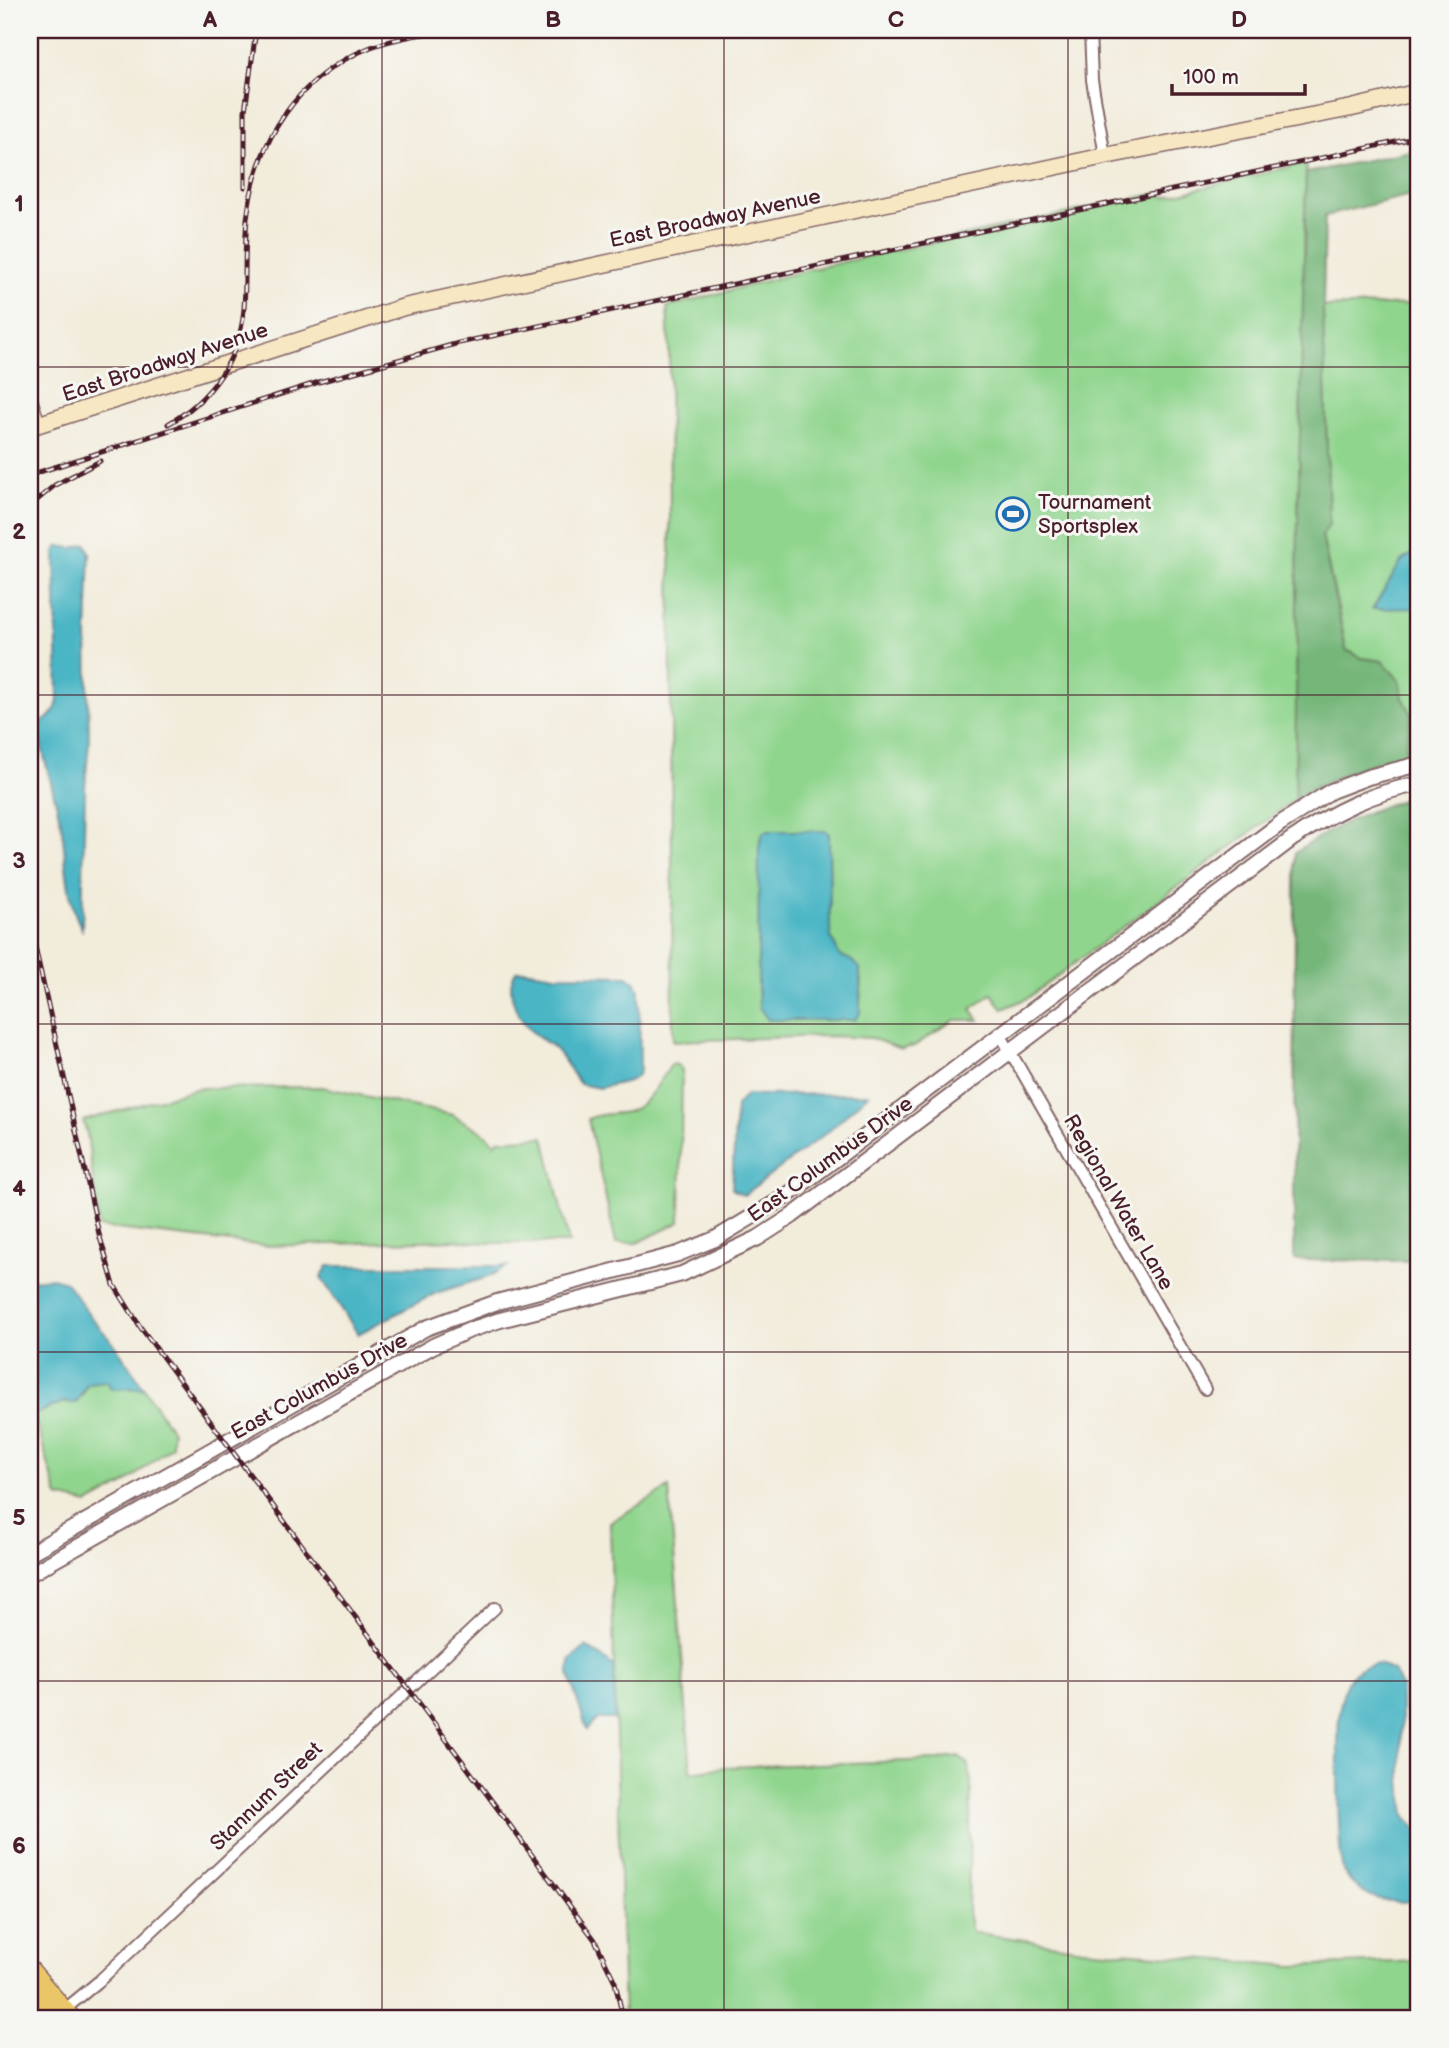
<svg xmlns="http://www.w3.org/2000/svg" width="1449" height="2048" font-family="'Balsamiq Sans',sans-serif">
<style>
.green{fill:#90d58e;stroke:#6d7a5c;stroke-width:2;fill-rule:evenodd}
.forest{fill:#74b679;stroke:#5f6a52;stroke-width:2}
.water{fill:#48b5c5;stroke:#496a78;stroke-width:2}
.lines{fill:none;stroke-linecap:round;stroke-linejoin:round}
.minor-casing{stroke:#856769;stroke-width:14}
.tertiary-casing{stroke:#856769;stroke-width:18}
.secondary-casing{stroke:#856769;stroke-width:19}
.primary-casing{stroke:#856769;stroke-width:21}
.minor{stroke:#fff;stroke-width:10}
.tertiary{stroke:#fff;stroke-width:14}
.secondary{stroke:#f7e8c3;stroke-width:16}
.primary{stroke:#ebc669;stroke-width:18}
.rail-casing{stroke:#4a1f2b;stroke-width:5}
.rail{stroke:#f6f6f2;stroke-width:2.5;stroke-dasharray:8;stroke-linecap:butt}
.grid{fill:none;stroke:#4a1f2b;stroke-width:2;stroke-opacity:0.55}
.labels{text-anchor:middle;stroke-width:6;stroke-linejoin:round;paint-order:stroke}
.street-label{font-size:21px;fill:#4a1f2b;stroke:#f6f6f2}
.poi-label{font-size:21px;fill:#4a1f2b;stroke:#f6f6f2;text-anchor:start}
.neatline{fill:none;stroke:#4a1f2b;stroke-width:2.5}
.grid-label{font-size:23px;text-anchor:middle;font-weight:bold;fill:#4a1f2b}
</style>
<rect width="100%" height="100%" fill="#f6f6f2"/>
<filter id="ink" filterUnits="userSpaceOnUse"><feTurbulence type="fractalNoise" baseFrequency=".0143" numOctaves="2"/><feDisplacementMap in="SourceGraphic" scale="14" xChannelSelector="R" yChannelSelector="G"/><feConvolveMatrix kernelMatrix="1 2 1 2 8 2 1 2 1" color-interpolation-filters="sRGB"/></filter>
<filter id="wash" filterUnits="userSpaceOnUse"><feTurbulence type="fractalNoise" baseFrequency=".00686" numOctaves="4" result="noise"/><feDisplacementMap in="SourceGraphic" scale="28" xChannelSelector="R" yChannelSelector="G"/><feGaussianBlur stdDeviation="1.57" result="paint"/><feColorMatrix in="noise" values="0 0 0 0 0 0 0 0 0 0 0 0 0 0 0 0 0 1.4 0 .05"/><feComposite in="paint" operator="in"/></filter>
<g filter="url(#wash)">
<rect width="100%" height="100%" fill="#f2ecdb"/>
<path class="green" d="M1306 163 1298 521 1295 799 1028 998 1003 1009 992 994 971 1009 979 1020H954L914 1046 901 1049 871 1038 830 1036 673 1041 669 344 667 307 811 269 1159 193 1164 197ZM829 834 830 929 831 937 839 955C847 958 853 961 858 968 863 978 861 1011 855 1020L759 1007 760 838Z
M1419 304V551L1412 553 1373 608H1419V753L1408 754 1405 747 1412 715 1403 698 1400 681 1382 661 1362 658 1346 650C1340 611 1329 574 1322 535L1329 525 1323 307Z
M672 1064 678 1065 682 1070 680 1222 637 1243H616L588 1119C602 1112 613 1115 627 1112 648 1106 659 1081 672 1064Z
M322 1087 453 1115C469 1126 480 1127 495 1144L498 1140 544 1137 569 1243H486L453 1240 267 1246 99 1227 87 1133 83 1121 199 1088Z
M107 1380 111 1389 144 1388 172 1431V1446L125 1484 88 1504 58 1497 34 1415 83 1394 88 1383Z
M669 1488 691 1772 726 1767 938 1760 959 1756 968 1765 971 1783 968 1912 972 1932 1083 1949 1293 1966 1419 1961V2018H624L610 1522Z"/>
<path class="forest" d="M1419 149V193L1325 216 1323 307 1329 525 1322 536 1346 650 1362 658 1382 661 1400 681 1403 698 1412 715 1405 747 1408 754C1364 764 1334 777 1295 799L1298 521 1306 173Z
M1419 795V1261L1294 1260 1295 853C1335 825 1372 808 1419 795Z"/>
<path class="water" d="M86 544 90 553 87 635 89 742 85 787 82 929C65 899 67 857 61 824 54 790 43 758 37 724 48 720 56 713 58 700L55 551 59 546 73 548Z
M1419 551V608L1373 609 1402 560Z
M768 831H825L829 834 830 929 831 937 839 955 851 960 860 968V1013L855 1020H768L759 1007 758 987 759 846 763 832Z
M524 970 555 975 627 976 635 982 639 989 640 1071 637 1076 629 1081 599 1088 580 1084C571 1072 565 1059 554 1048 548 1043 542 1040 536 1035 519 1022 503 991 516 971Z
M868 1094 830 1130 744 1195 732 1189 736 1106 746 1095Z
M328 1266H507L488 1277 436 1293 358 1334 321 1277Z
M52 1278 66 1282 93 1320 116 1346 144 1388 111 1389 107 1381 88 1383 76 1403 63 1402 34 1415 30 1399V1280Z
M586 1646 614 1666 615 1719H598L587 1730 569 1675 570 1661Z
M1379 1664 1395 1672 1401 1690V1780L1405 1815 1419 1833V1900C1391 1905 1360 1899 1344 1872 1337 1862 1337 1724 1340 1706 1342 1699 1344 1687 1348 1681 1355 1668 1366 1666 1379 1664Z"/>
</g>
<g filter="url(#ink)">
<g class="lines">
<defs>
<path id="minor" d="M1090 30 1092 80 1105 156
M1000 1034 1205 1389
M64 2010 98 1982 495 1608"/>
<path id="tertiary" d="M30 1553 426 1328 497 1302 678 1254 715 1239 785 1197 1281 823 1331 791 1368 777 1419 764
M30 1574 433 1346 470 1330 500 1320 682 1274 758 1238 792 1216 1292 839C1332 813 1372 792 1419 784"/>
<path id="secondary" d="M30 403 37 425
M30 427 404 307 1105 156 1352 108 1419 92"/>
<path id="primary" d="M30 1970 71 2018
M30 1990 49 2007 57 2010
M30 2012 35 2018"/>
</defs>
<use href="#minor" class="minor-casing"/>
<use href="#tertiary" class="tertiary-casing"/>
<use href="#secondary" class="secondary-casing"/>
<use href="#primary" class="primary-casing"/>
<use href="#minor" class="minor"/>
<use href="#tertiary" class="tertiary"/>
<use href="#secondary" class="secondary"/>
<use href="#primary" class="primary"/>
<defs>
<path id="rail" d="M245 187V111L256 30
M168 424C210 400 240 359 244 309 246 279 244 249 247 219 256 141 296 77 371 47 396 38 423 34 449 30
M30 475 319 382 459 343 1419 137
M30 506 55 485 100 461
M30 924 99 1234 114 1285 141 1328 595 1940 615 1982 623 2018"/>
</defs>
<use href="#rail" class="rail-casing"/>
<use href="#rail" class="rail"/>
</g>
</g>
<path class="grid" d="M382 30V2018M724 30V2018M1068 30V2018M30 367H1419M30 695H1419M30 1024H1419M30 1352H1419M30 1681H1419"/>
<defs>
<symbol id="stadium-ring" viewBox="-11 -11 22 22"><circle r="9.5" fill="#f6f6f2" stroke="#1f6fb2" stroke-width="1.5"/><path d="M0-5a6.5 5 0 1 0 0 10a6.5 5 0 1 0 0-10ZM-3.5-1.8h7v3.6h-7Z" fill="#1f6fb2"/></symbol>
</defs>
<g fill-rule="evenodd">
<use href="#stadium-ring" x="994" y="495" width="38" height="38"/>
</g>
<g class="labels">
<g class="street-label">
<text transform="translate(715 218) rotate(-12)" y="7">East Broadway Avenue</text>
<text transform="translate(165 362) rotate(-18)" y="7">East Broadway Avenue</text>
<text transform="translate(830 1159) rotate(-36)" y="7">East Columbus Drive</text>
<text transform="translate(1119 1202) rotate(60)" y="7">Regional Water Lane</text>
<text transform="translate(319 1386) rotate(-29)" y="7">East Columbus Drive</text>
<text transform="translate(266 1796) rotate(-44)" y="7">Stannum Street</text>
</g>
<g class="poi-label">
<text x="1038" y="509">Tournament<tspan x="1038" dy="24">Sportsplex</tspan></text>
</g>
</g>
<rect width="1449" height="2048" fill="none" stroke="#f6f6f2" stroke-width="77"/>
<path d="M1172 84v10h133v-10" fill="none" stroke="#4a1f2b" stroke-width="3.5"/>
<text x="1183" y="84" font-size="21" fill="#4a1f2b" stroke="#f6f6f2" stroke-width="5" paint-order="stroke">100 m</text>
<rect x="38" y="38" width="1372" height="1972" class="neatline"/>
<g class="grid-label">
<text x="210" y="27">A</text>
<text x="553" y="27">B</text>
<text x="896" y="27">C</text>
<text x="1239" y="27">D</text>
<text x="19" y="211">1</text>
<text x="19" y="539">2</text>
<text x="19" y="868">3</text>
<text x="19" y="1196">4</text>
<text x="19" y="1525">5</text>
<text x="19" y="1853">6</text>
</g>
</svg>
